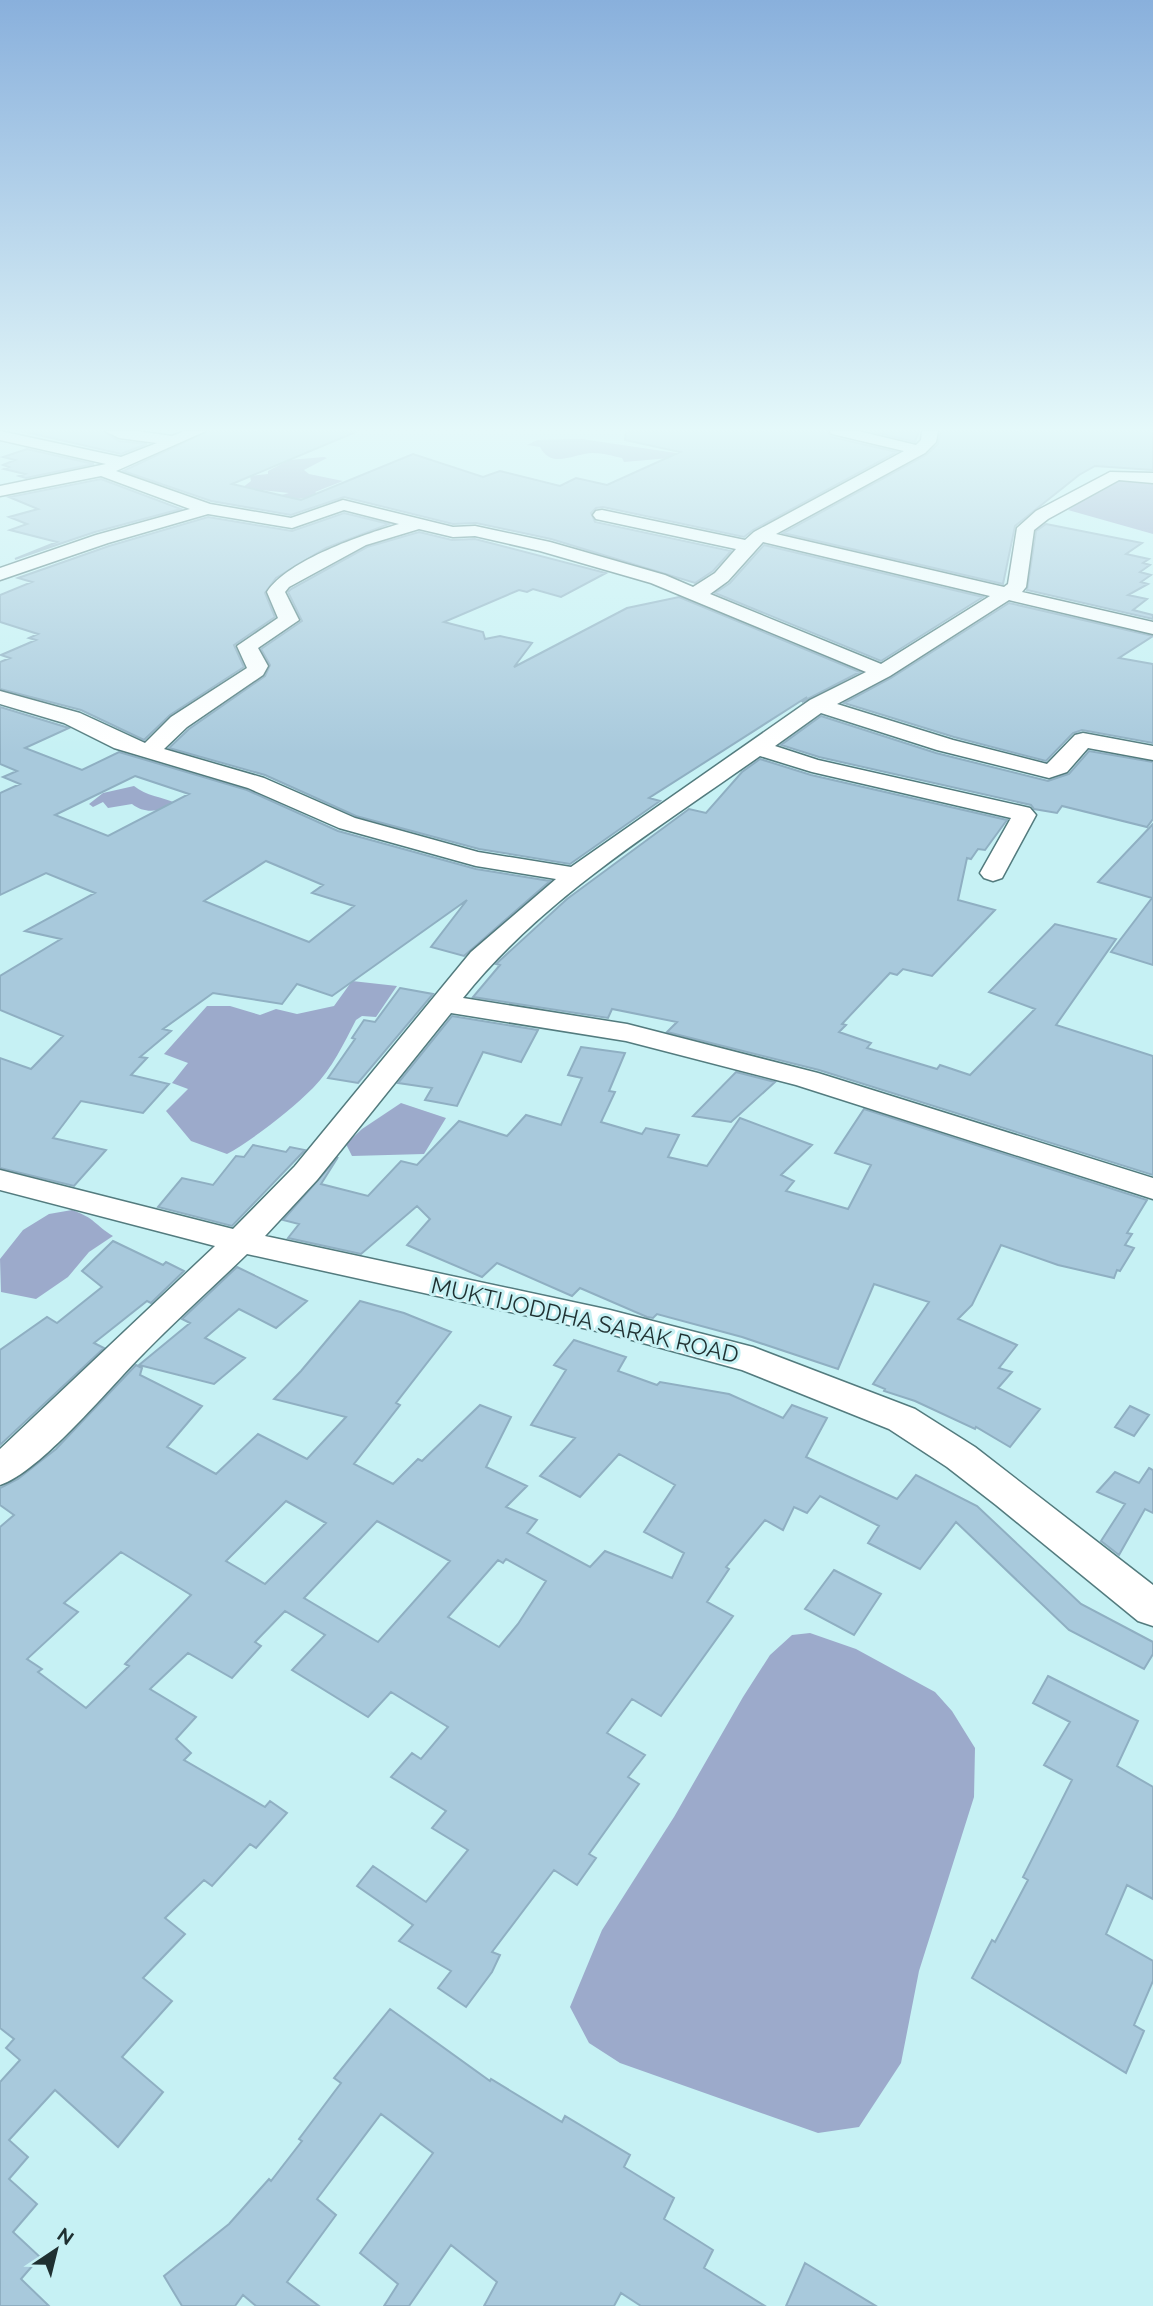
<svg xmlns="http://www.w3.org/2000/svg" width="1153" height="2306" font-family="Raleway,sans-serif">
<style>
.water{fill:#9caacb}
.building{fill:#a8c9dc;stroke:#8fafc2;stroke-width:2;fill-rule:evenodd}
.lines{fill:none;stroke-linecap:round;stroke-linejoin:round}
.minor-casing{stroke:#537b7e;stroke-width:3}
.minor{fill:#fff;fill-rule:evenodd}
.labels{text-anchor:middle;stroke-width:6;stroke-linejoin:round;paint-order:stroke}
.street-label{font-size:23px;fill:#1f3031;stroke:#c6f1f4}
</style>
<rect width="100%" height="100%" fill="#c6f1f4"/>
<path class="water" d="M582 439 676 453 670 458 624 462 622 458C613 456 603 453 593 453 574 453 552 470 540 447L527 445 537 440Z
M324 457 327 458 304 470 309 474 343 481 315 492 322 496 273 502 274 497 289 493 242 488 251 481 250 476 268 474V471L289 460Z
M1120 476 1153 480V534L1068 510Z
M134 786C146 796 162 797 176 803 161 811 146 815 132 804L108 808 103 802 93 807 89 804 103 793Z
M352 981 397 986 376 1017 362 1016 356 1020C344 1043 332 1069 313 1088 291 1110 254 1139 227 1154L191 1141 166 1111 188 1089 172 1083 188 1063 164 1054 207 1006H230L260 1015 276 1009 297 1014 334 1006Z
M401 1103 446 1118 424 1154 352 1156 346 1144 362 1129Z
M72 1210C95 1218 95 1225 113 1236L89 1252 68 1277 36 1299 1 1292 0 1259 23 1230 49 1214Z
M810 1633 856 1649 935 1692 952 1711 975 1748 974 1797 919 1971 901 2063 859 2127 818 2133 620 2063 589 2043 570 2007 602 1930 674 1817 743 1697 770 1655 792 1635Z"/>
<path class="building" d="M21 431H103L119 441 147 444 121 454Z
M208 431H358L232 484 301 500 413 454 483 477 500 471 560 486 576 478 607 485 680 452 625 440 626 431H828L831 437 897 452 753 530 744 537 603 507 596 508 591 513 595 522 731 551 713 571 695 583 551 539 476 523 453 524 344 497 291 515 211 501 123 471Z
M870 431H919L915 442Z
M941 431H1153V470L1095 466 1079 475 1015 526 1003 584 783 533 926 455 938 444Z
M27 449 94 464 26 478 19 476 25 474 4 469 9 467 3 465 15 460 3 457Z
M101 479 181 509 95 532 15 559 57 542 10 530 27 524 9 517 38 509 9 497Z
M344 513 389 524 326 548 276 578 265 593 275 617 234 645 244 667 170 715 144 740 81 710 0 689V662L10 658 1 655 36 640 29 638 38 634 0 622V595L32 582 18 578 109 546 208 517 292 531Z
M1046 524 1142 543 1126 554 1149 559 1143 563 1150 565 1140 572 1151 575 1141 582 1148 584 1128 595 1147 599 1133 610 1153 615V619L1027 590 1036 531Z
M419 532 452 540 475 539 606 573 561 597 533 589 527 592 519 590 444 622 483 632 485 639 500 636 532 643 514 667 627 608 679 597 860 672 802 702 807 697 649 798 660 801 570 864 479 849 356 816 265 775 169 748 189 729 265 676 270 665 261 649 302 621 288 592 291 589 367 547Z
M764 545 983 597 881 661 715 593 730 583Z
M1009 603 1153 636 1119 658 1153 664V743L1082 730 1073 733 1046 761 954 737 844 703 891 678Z
M0 707 69 728 25 748 82 770 119 752 247 790 338 831 476 869 550 881 464 956 431 947 467 900 332 996 297 984 282 1004 213 993 163 1029 171 1031 140 1057 147 1058 131 1075 169 1084 143 1113 81 1101 53 1138 106 1150 74 1186 0 1168V1058L31 1069 63 1036 0 1010V976L61 939 25 931 95 893 46 873 0 895V793L20 784 3 777 17 771 0 764ZM135 776 189 794 108 836 55 815ZM266 861 323 885 312 893 354 906 309 942 204 901Z
M821 716 936 753 1048 781 1069 774 1089 751 1153 762V819L1147 827 1062 806 1057 813 1034 809 1031 805 819 757 781 745Z
M760 759 811 775 1007 820 985 850 978 849 971 859 967 858 958 900 995 910 932 976 903 969 897 975 890 973 842 1024 846 1025 839 1032 871 1043 867 1048 937 1069 940 1065 970 1075 1035 1009 989 992 1055 924 1116 939 1056 1025 1153 1056V1175L819 1070 667 1032 677 1022 612 1009 608 1018 473 997 500 965 496 964 567 899 689 809 706 813 742 772Z
M1153 824V965L1111 952 1152 898 1098 882Z
M400 988 433 994 358 1083 328 1078 355 1039 352 1038 364 1020 375 1022Z
M452 1016 538 1030 521 1062 483 1052 457 1106 425 1100 432 1088 398 1083Z
M581 1047 625 1053 609 1091 615 1092 601 1122 642 1134 646 1128 679 1135 668 1157 707 1166 740 1118 812 1145 781 1175 794 1181 786 1191 848 1209 871 1165 835 1153 864 1109 1147 1200 1127 1233 1132 1234 1125 1245 1134 1248 1120 1271 1117 1270 1114 1278 1058 1265 1001 1245 972 1305 958 1319 1017 1345 999 1368 1012 1372 998 1388 1040 1409 1010 1447 976 1427 975 1429 915 1401 884 1391 885 1389 873 1384 929 1302 874 1284 838 1369 742 1337 657 1314 653 1318 647 1317 580 1288 572 1296 497 1263 482 1277 407 1245 430 1219 417 1206 361 1254 288 1238 299 1224 283 1220 338 1157 321 1184 368 1196 401 1161 417 1165 459 1121 507 1136 526 1115 561 1125 582 1078 568 1075Z
M736 1072 775 1082 731 1122 693 1116Z
M253 1145 286 1152 290 1147 305 1150 232 1226 158 1207 182 1178 213 1185 236 1156 244 1157Z
M113 1241 163 1265 166 1262 184 1271 151 1303 147 1301 94 1343 104 1348 0 1445V1350L47 1317 57 1323 102 1287 82 1271Z
M237 1267 307 1301 276 1328 239 1309 205 1338 245 1358 214 1384 139 1365 190 1323 182 1319Z
M360 1301 404 1313 451 1332 396 1403 400 1405 354 1464 393 1484 418 1459 422 1461 480 1405 511 1417 486 1467 527 1486 506 1507 537 1520 527 1533 590 1567 605 1551 672 1578 684 1553 644 1532 675 1485 619 1454 580 1497 540 1476 575 1438 531 1425 566 1370 554 1365 574 1340 626 1357 618 1371 657 1385 660 1382 729 1394 783 1418 792 1405 827 1418 806 1457 897 1499 916 1475 977 1506 1081 1604 1153 1642V1654L1144 1669 1069 1630 956 1522 920 1569 868 1543 879 1526 820 1496 807 1513 794 1507 783 1530 765 1520 726 1567 729 1569 707 1602 733 1616 661 1716 632 1699 607 1733 645 1755 628 1777 639 1784 589 1854 596 1858 577 1885 554 1870 492 1952 500 1955 492 1972 466 2007 438 1988 451 1971 399 1941 413 1925 357 1886 373 1866 426 1902 468 1850 432 1828 446 1811 391 1777 412 1753 421 1759 448 1727 391 1692 368 1717 292 1670 325 1635 285 1611 255 1642 261 1646 232 1678 188 1653 150 1689 196 1717 176 1739 191 1753 184 1760 265 1807 270 1801 287 1813 256 1848 250 1844 212 1886 204 1880 165 1918 185 1934 143 1978 172 2001 122 2057 163 2092 118 2147 55 2090 9 2140 28 2157 9 2179 37 2204 13 2232 40 2257 21 2279 49 2306H0V2082L20 2060 6 2048 14 2039 0 2028V1527L14 1515 0 1505V1488L18 1479 56 1449 136 1365 142 1368 140 1375 202 1406 167 1447 216 1474 258 1434 307 1459 346 1417 274 1399 301 1371ZM286 1501 326 1523 265 1584 226 1561ZM377 1521 450 1561 378 1642 304 1598ZM121 1552 191 1595 125 1664 129 1666 86 1708 38 1672 42 1669 27 1659 78 1612 64 1603ZM506 1559 546 1581 518 1624 499 1647 448 1617 498 1560 503 1563Z
M1130 1406 1149 1415 1134 1436 1115 1427Z
M1149 1468 1153 1470V1513L1145 1509 1119 1555 1101 1541 1125 1504 1097 1492 1115 1472 1139 1483Z
M834 1570 881 1594 854 1635 805 1609Z
M1048 1676 1138 1721 1117 1766 1153 1787V1899L1127 1885 1106 1934 1153 1961V1981L1134 2025 1144 2031 1126 2073 972 1978 992 1940 995 1942 1028 1880 1023 1877 1072 1780 1044 1765 1070 1722 1033 1703Z
M390 2009 490 2081 491 2079 562 2122 565 2116 630 2155 624 2167 674 2198 664 2219 713 2250 704 2268 765 2306H641L621 2293 614 2306H484L497 2282 451 2245 409 2306H384L398 2284 360 2253 433 2153 381 2114 317 2199 336 2215 287 2282 319 2306H256L243 2295 235 2306H182L164 2276 229 2224 269 2179 271 2181 302 2141 299 2139 341 2083 334 2078Z
M805 2263 876 2306H786Z"/>
<g class="lines">
<defs>
<path id="minor" d="M0 431 121 457 157 443 119 438 105 431H136L172 436 185 431H206L116 471 210 504 291 518 343 500 453 527 475 526 550 542 665 575 693 587 715 573 736 549 596 519 593 515 596 511 602 510 745 540 754 532 904 451 832 434 830 431H858L916 445 921 440 922 431H938L936 442 925 453 776 534 1004 587 1008 584 1017 528 1036 511 1110 472 1153 473V483L1119 480 1048 519 1034 530 1026 587 1022 592 1153 622V634L1009 600 890 676 837 704 953 740 1047 764 1075 735 1083 733 1153 746V760L1088 748 1067 772 1049 778 937 750 821 713 775 746 818 760 1030 808 1036 815 1002 878 993 881 984 878 980 873 1011 818 812 772 760 756C657 829 543 898 463 998L627 1024 818 1073 1153 1178V1199L796 1085 626 1041 451 1013 317 1180 265 1236 610 1310 753 1347 915 1409 975 1447 1153 1585V1626L1138 1621 996 1505 947 1467 889 1429 742 1370 610 1334 247 1254C212 1288 176 1320 142 1355 109 1388 40 1472 0 1485V1449L215 1246 0 1190V1170L233 1229 295 1166 471 952 556 879 476 866 339 828 248 788 114 748 64 723 0 704V691L80 713 145 743 171 717 247 668 237 646 278 618 267 592C288 560 362 535 399 524L344 510 292 528 208 514 108 543 0 580V568L96 535 190 509 101 476 0 496V486L106 464 0 440ZM419 529 453 537 475 536 540 551 651 583 866 672 810 700 571 867 478 852 355 818 264 778 164 749 187 727 263 675 268 666 258 648 299 620 285 592 289 587 366 545ZM763 542 990 596 881 664 710 594 728 581Z"/>
</defs>
<use href="#minor" class="minor-casing"/>
<use href="#minor" class="minor"/>
</g>
<linearGradient id="sky" x2="0" y2="1"><stop stop-color="#89b0dc"/><stop offset="0.57" stop-color="#e5f9fa"/><stop offset="1" stop-color="#e5f9fa" stop-opacity="0"/></linearGradient>
<rect width="1153" height="754" fill="url(#sky)"/>
<g class="labels">
<g class="street-label">
<text transform="translate(585 1320) rotate(13)" y="8">MUKTIJODDHA SARAK ROAD</text>
</g>
</g>
<g transform="translate(56 2250) rotate(35)" stroke="#c6f1f4" stroke-width="5" paint-order="stroke">
<path d="M0-5L12 26L0 18L-12 26Z" fill="#1f3031"/>
<text y="-10" font-size="19" font-weight="bold" text-anchor="middle" fill="#1f3031">N</text>
</g>
</svg>
